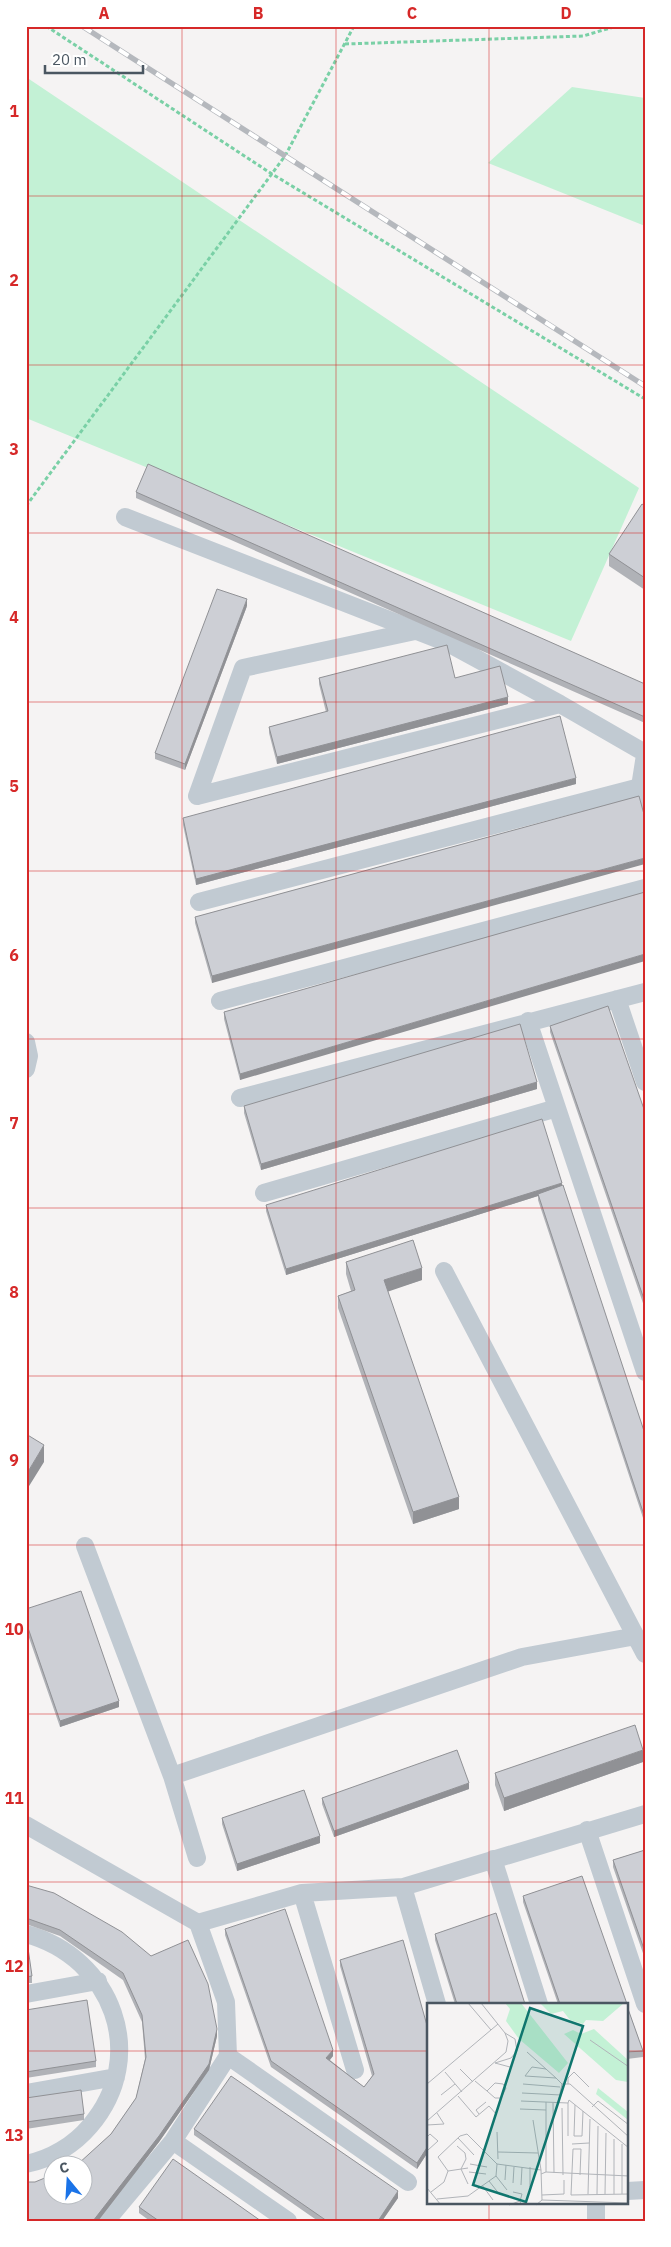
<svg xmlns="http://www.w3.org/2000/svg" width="671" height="2247" font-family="'IBM Plex Sans',sans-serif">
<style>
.green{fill:#c3f1d5}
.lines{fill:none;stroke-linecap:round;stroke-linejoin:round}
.path{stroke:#7ad0a6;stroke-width:3;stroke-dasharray:4 2.5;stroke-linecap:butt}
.lane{stroke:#c1cad2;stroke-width:18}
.rail-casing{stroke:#b5b8bd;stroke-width:5.5}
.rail{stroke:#fff;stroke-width:4;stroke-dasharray:11;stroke-linecap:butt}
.wall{fill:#b0b2b7}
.shaded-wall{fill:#909195}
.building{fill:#cdcfd5;stroke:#909195}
.grid{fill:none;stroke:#d62828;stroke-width:1;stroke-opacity:0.55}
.inset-road{fill:none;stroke:#b1b4b9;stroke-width:1}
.view{fill:#0f766e;fill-opacity:0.15;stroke:#0f766e;stroke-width:2.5}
.inset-edge{fill:none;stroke:#4a5661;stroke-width:2.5}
.neatline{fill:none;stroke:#d62828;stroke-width:2}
.grid-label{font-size:16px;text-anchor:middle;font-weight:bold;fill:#d62828}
</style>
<rect width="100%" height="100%" fill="#f5f3f3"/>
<path class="green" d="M26 77 639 488 571 641 26 418Z
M572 87 645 98V226L488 163Z"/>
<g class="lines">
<path class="path" d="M46 26 272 174 645 399
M345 44 583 36 617 26
M26 506 285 156 354 26"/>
<path class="lane" d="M125 517 448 643 560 704
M645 755 640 787 645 801
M197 796 560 704 645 753
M197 796 243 668 415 631
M199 902 640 787
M617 999 645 1082
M220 1001 645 888
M528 1021 645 1372
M26 1042 29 1056 26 1069
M240 1098 645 992
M264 1193 557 1108
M444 1271 645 1654
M85 1546 172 1776 197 1858
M172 1776 522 1657 636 1636
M26 1825 198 1923 302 1893 403 1887 645 1814
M587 1830 645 2004
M493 1859 539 2004
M403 1887 437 2004
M302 1893 355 2070
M26 1934C112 1957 150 2056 90 2126 74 2145 51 2159 26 2164
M26 1994 98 1981
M228 2056 408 2182
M26 2093 116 2077
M173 2141 288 2221
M627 2191 645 2190
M596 2203V2221
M106 2221 173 2141 228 2056 226 2002 198 1923"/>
<defs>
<path id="rail" d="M82 26 645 386"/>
</defs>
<use href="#rail" class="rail-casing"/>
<use href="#rail" class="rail"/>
</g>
<path class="wall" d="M136 492 645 684V723L136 498Z
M645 506V590L609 566V554Z
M247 606 185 770 155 759V753Z
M319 678H455L508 704 277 764 269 733V727L326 712 319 684Z
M576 784 196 885 183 825V818Z
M639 796 212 983 195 923V917Z
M645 892 240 1080 224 1019V1012Z
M550 1026 645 1112V1309L550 1032Z
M537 1089 261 1170 244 1113V1106Z
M562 1186 645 1434V1524L538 1200V1196L286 1275 266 1211V1205Z
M346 1262 422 1280 387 1291 459 1509 413 1524 338 1308V1296L351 1291 346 1274Z
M26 1609 119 1707 60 1727 26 1629Z
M643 1762 504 1811 495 1785V1773Z
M469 1789 334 1837 322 1804V1798Z
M222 1818 320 1843 237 1871 222 1824Z
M645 1850V1959L613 1867V1860Z
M26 1885 217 2036 209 2070 159 2142 98 2221H26L111 2134 136 2098 145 2059 142 2022 123 1980 60 1936 26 1924Z
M523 1896 627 2004H558L523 1902Z
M225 1929 333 2056 330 2060 364 2087 372 2076 340 1966V1960L428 2029V2152L417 2169 271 2067 225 1935Z
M435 1934 525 2004H455L435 1940Z
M26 1948 32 1976V1983H26Z
M627 2006 643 2051V2057L627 2059Z
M26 2010 96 2061V2067L26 2078Z
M26 2098 84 2114V2120L26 2129Z
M194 2129 398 2198 382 2221H318L194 2135Z
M139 2207 261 2221H150L139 2213Z"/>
<path class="shaded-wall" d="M247 599V606L185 770V764Z
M508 697V704L277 764V757Z
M576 778V784L196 885V879Z
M645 858V864L212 983V976Z
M645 954V961L240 1080V1074Z
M537 1082V1089L261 1170V1164Z
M562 1183V1189L538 1194V1196L286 1275V1269Z
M422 1268V1280L384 1293V1280Z
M44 1445V1462L26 1491V1475Z
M459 1497V1509L413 1524V1512Z
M119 1701V1707L60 1727V1721Z
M643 1750V1762L504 1811V1798Z
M469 1783V1789L334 1837V1831Z
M320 1836V1843L237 1871V1864Z
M217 2029V2036L209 2070 159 2142 98 2221H93Z
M333 2050V2056L326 2064V2058Z
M428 2146V2152L417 2169V2163Z
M398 2191V2198L382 2221H378Z"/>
<path class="building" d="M148 464 645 684V717L136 492Z
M642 504 645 506V578L609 554Z
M217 589 247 599 185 764 155 753Z
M447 645 455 678 500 666 508 697 277 757 269 727 328 711 319 678Z
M560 716 576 778 196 879 183 818Z
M639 796 645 818V858L212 976 195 917Z
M645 892V954L240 1074 224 1012Z
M608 1006 645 1112V1302L550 1026Z
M520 1024 537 1082 261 1164 244 1106Z
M542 1119 562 1183 286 1269 266 1205Z
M563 1185 645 1434V1518L538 1194Z
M413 1240 422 1268 384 1280 459 1497 413 1512 338 1296 355 1290 346 1262Z
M26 1434 44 1445 26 1475Z
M81 1591 119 1701 60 1721 26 1622V1609Z
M635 1725 643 1750 504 1798 495 1773Z
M457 1750 469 1783 334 1831 322 1798Z
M304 1790 320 1836 237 1864 222 1818Z
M645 1850V1952L613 1860Z
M582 1876 627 2004H560L523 1896Z
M26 1885 54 1893 122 1932 151 1956 188 1940 208 1984 217 2029 209 2064 159 2136 93 2221H26V2182H35L52 2175V2194H82V2164H78L111 2134 136 2098 146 2057 142 2015 123 1973 60 1930 26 1918Z
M285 1909 333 2050 326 2058 364 2087 374 2074 340 1960 403 1940 428 2029V2146L417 2163 271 2061 225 1929Z
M496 1913 525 2004H457L435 1934Z
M26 1948H28L32 1976 26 1977Z
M87 2000 96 2061 26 2072V2010Z
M627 2006 643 2051 627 2052Z
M231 2076 398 2191 378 2221H327L194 2129Z
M81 2090 84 2114 26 2122V2098Z
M173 2159 261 2221H159L139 2207Z"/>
<path class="grid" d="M182 26V2221M336 26V2221M489 26V2004M26 196H645M26 365H645M26 533H645M26 702H645M26 871H645M26 1039H645M26 1208H645M26 1376H645M26 1545H645M26 1714H645M26 1882H645M26 2051H428M627 2051H645M489 2203V2221"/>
<g transform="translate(427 2003)">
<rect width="201" height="201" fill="#f5f3f3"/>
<path d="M78 0H94L141 60 132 70 92 36 79 18 83 6ZM113 0H197L176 18 159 17 156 21 143 17 136 8 124 11ZM167 26 201 57V79L189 77 137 31 146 27 154 31ZM171 85 201 109V117L169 91Z" fill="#c3f1d5"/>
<path class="inset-road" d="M41 0 64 27M78 30 88 36 90 48 84 55 68 60 83 64M163 37 202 64M100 49 129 75M33 66 46 79M18 69 35 89M98 73 129 75 135 81M98 73 105 64 119 66M48 78 60 88 68 95H74L79 85 76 81 68 80 60 88M0 81 71 21M96 81 133 84M141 81V75L147 69 162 84M95 90 134 92M14 92 28 81M31 93 49 114 62 103 70 112M94 98 141 100 142 97 202 145M119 99V169M126 100 127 170M131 100 135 81H143L202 134M148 102 147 133H155L156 108M165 104 171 98 202 122M135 105 136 172M93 106 119 107M52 111 49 107 59 99M106 117 114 167M0 118 79 49 81 38 78 30 54 0M0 122 17 121 10 110M70 129 71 156M141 133V100M0 134 3 131 11 138 1 147M31 135 47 152M145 141 162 140M30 143 38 150 39 156 34 166 41 181M71 149 111 150M43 161 60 164M103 164V184M21 168 41 165M42 169 59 171M114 171 119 169 202 173M153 172 154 146H146L144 192 202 191M69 173 80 187M78 177 79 162M62 178 73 192M86 180 87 164M55 182 66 197M94 182 95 164M0 185 14 202M4 189 17 179 21 168 11 154 33 133 40 131 70 161 114 167 115 197M86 189 95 191 93 198M161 191 163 116M170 191 171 123M178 191 179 130M187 191V136M195 191V141M115 192 137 191V177M10 196 41 193 69 173 70 161M82 202 93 198 94 202M109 202 115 197 202 200"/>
<path class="view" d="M103 5 156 23 99 199 46 182Z"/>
<rect width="201" height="201" class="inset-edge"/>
</g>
<rect width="671" height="2247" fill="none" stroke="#ffffff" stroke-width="55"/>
<g transform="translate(68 2180) rotate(342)"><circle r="24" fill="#ffffff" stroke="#b7bbc0"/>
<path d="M0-4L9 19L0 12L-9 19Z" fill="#1a73e8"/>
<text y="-8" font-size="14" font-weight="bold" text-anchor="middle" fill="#4a5661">С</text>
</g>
<path d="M45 65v8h98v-8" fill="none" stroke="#4a5661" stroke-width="2.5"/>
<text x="52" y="65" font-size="15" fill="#4a5661" stroke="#ffffff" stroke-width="4" paint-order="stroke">20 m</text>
<rect x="28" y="28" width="616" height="2192" class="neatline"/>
<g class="grid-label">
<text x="104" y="19">A</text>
<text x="258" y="19">B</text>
<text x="412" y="19">C</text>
<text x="566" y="19">D</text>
<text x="14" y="117">1</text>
<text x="14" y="286">2</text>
<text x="14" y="455">3</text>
<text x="14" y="623">4</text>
<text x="14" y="792">5</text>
<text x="14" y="961">6</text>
<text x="14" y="1129">7</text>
<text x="14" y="1298">8</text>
<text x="14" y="1466">9</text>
<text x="14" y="1635">10</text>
<text x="14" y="1804">11</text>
<text x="14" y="1972">12</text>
<text x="14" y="2141">13</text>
</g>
</svg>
